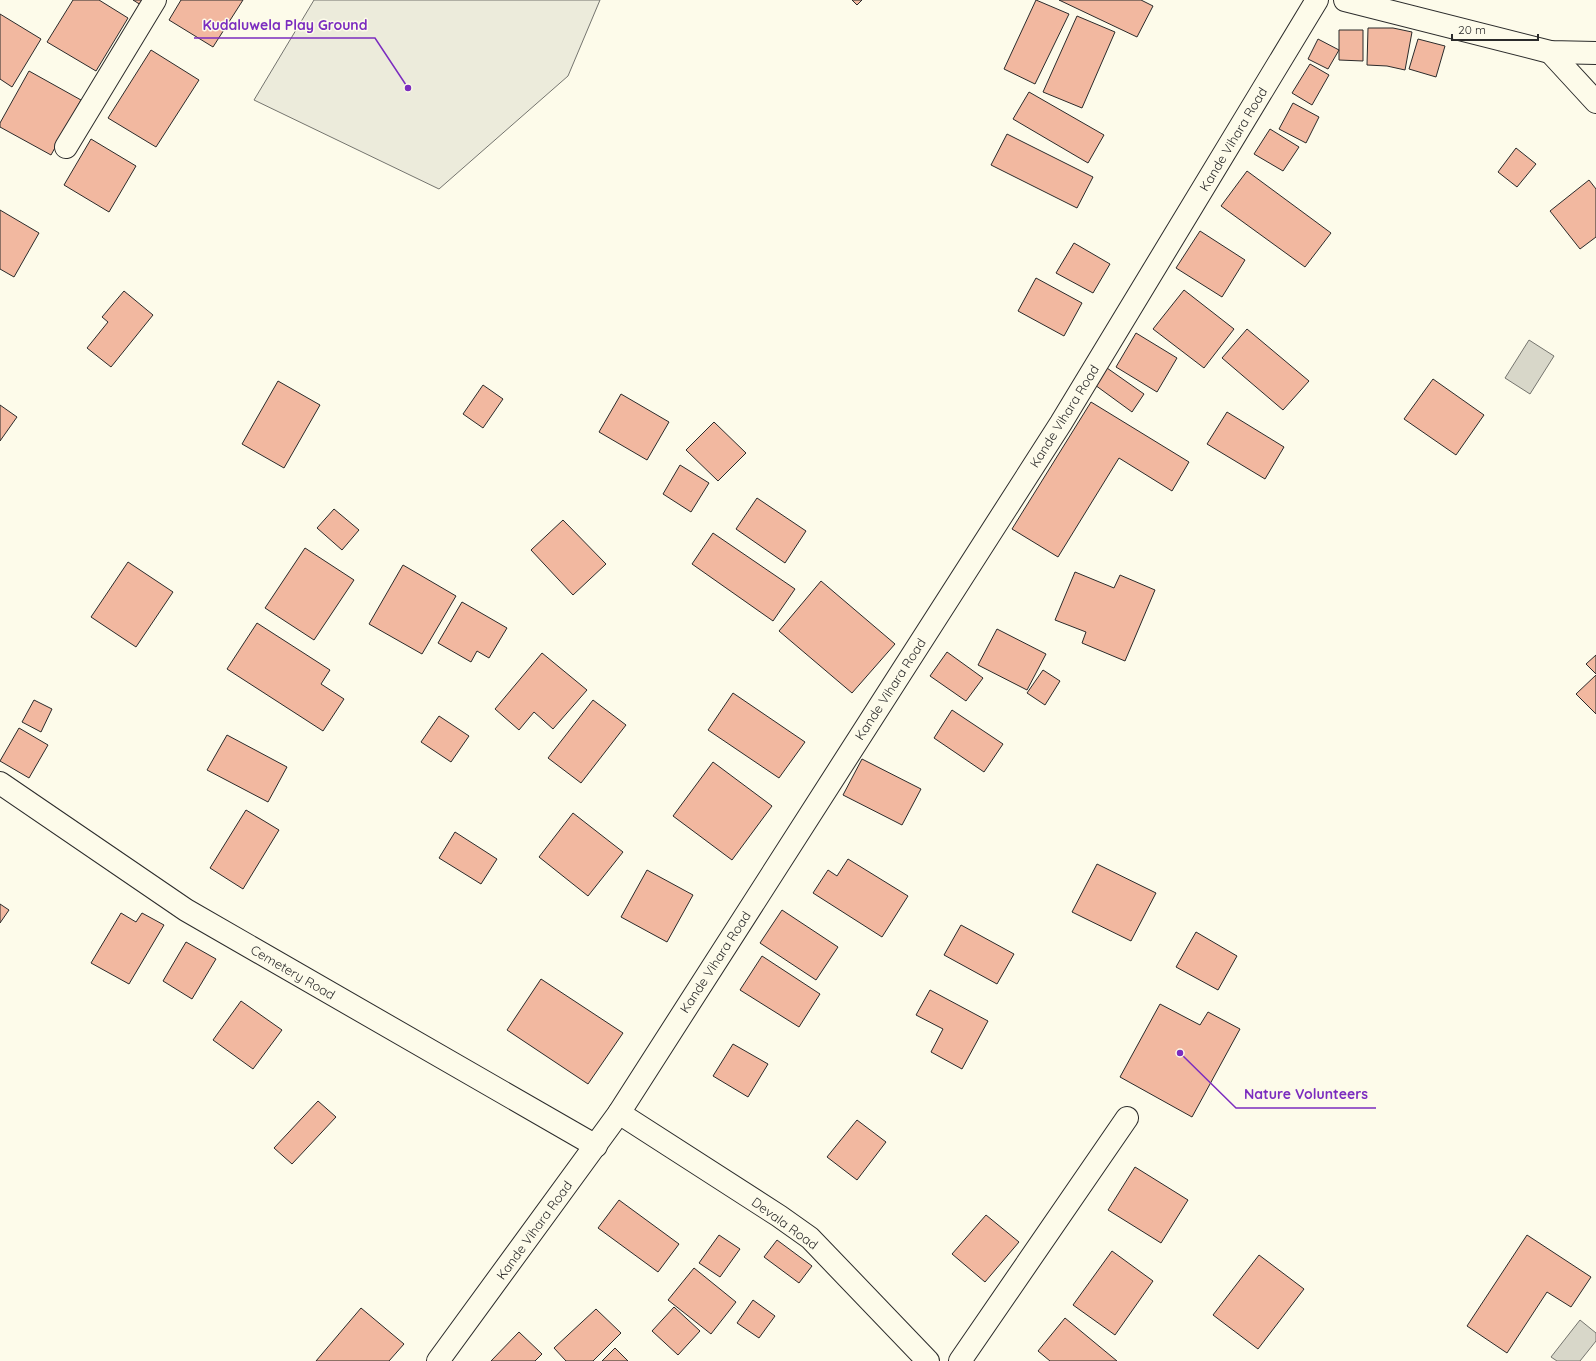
<svg xmlns="http://www.w3.org/2000/svg" width="1596" height="1361" font-family="Quicksand,sans-serif">
<style>
.green{fill:#ecebdb;stroke:#74746e}
.water{fill:#d8d7c9;stroke:#74746e}
.building{fill:#f2b8a0;stroke:#2b2b2b}
.lines{fill:none;stroke-linecap:round;stroke-linejoin:round}
.minor-casing{stroke:#2b2b2b;stroke-width:24}
.tertiary-casing{stroke:#2b2b2b;stroke-width:24}
.primary-casing{stroke:#2b2b2b;stroke-width:24}
.minor{stroke:#fdfbea;stroke-width:22}
.tertiary{stroke:#fdfbea;stroke-width:22}
.primary{stroke:#fdfbea;stroke-width:22}
.labels{text-anchor:middle;stroke-width:3;stroke-linejoin:round;paint-order:stroke}
.street-label{font-size:13px;fill:#2b2b2b;stroke:#fdfbea}
.leader{fill:none;stroke:#7b2cbf;stroke-width:1.5}
.callout-dot{fill:#7b2cbf;stroke:#fdfbea;stroke-width:1.5}
.callout-label{font-size:14px;text-anchor:middle;font-weight:bold;fill:#7b2cbf;stroke:#fdfbea;stroke-width:3;stroke-linejoin:round;paint-order:stroke}
</style>
<rect width="100%" height="100%" fill="#fdfbea"/>
<path class="green" d="M314 0H600L568 76 439 189 254 100Z"/>
<path class="water" d="M1529 340 1554 356 1530 394 1505 378Z
M1580 1320 1596 1333V1341L1580 1361H1557L1551 1357Z"/>
<path class="building" d="M73 0H99L128 18 96 71 47 42Z
M133 0H144L141 5Z
M181 0H243L213 47 169 20Z
M852 0H862L857 5Z
M1036 0 1069 14 1035 84 1004 69Z
M1059 0H1141L1153 6 1137 37Z
M0 14 41 39 12 87 0 79Z
M1077 16 1115 32 1082 108 1043 92Z
M1368 28H1393L1412 32 1405 70 1387 66 1367 65Z
M1339 30H1363V61L1339 60Z
M1318 39 1339 50 1328 69 1308 59Z
M1418 39 1445 46 1436 77 1409 69Z
M151 50 199 80 156 147 108 118Z
M1310 64 1329 75 1312 105 1292 93Z
M29 71 81 100 51 155 0 127V123Z
M1029 92 1104 135 1088 163 1013 119Z
M1293 103 1319 117 1306 143 1279 129Z
M1270 129 1299 147 1283 171 1254 154Z
M1007 134 1093 177 1077 208 991 165Z
M91 139 136 166 109 212 64 185Z
M1516 148 1536 164 1517 187 1498 172Z
M1247 171 1331 233 1305 267 1221 206Z
M1589 180 1596 189V237L1580 249 1550 211Z
M0 210 39 233 14 277 0 269Z
M1200 231 1245 260 1222 297 1176 268Z
M1074 243 1110 264 1093 293 1056 273Z
M1036 278 1082 303 1064 336 1018 311Z
M1184 290 1234 329 1204 368 1153 329Z
M124 291 153 315 111 367 87 348 108 322 102 317Z
M1247 329 1309 381 1283 410 1222 358Z
M1136 333 1177 358 1157 392 1116 367Z
M1107 368 1144 394 1132 412 1095 385Z
M1433 379 1484 415 1456 455 1404 419Z
M278 381 320 405 284 468 242 444Z
M483 385 503 399 483 428 463 414Z
M621 394 669 422 647 460 599 432Z
M1091 402 1189 462 1172 491 1119 458 1058 557 1012 529Z
M0 405 17 417 0 441Z
M1227 412 1284 447 1265 479 1207 444Z
M714 422 746 453 718 481 686 450Z
M680 465 709 483 691 512 663 494Z
M757 498 806 531 785 563 736 529Z
M334 509 359 530 342 550 317 528Z
M563 520 606 564 573 595 531 550Z
M713 533 795 589 773 621 692 564Z
M305 548 354 580 314 640 265 608Z
M128 562 173 592 136 647 91 617Z
M403 565 456 596 422 654 369 624Z
M1075 572 1114 588 1120 575 1155 590 1125 661 1082 643 1086 632 1055 620Z
M821 581 895 644 852 693 779 631Z
M462 602 507 628 489 658 477 651 471 662 438 643Z
M257 623 330 670 321 684 344 699 323 731 227 669Z
M997 629 1046 654 1027 690 978 665Z
M947 652 983 678 966 701 930 676Z
M542 653 587 690 553 729 534 712 519 730 495 709Z
M1596 655V674L1586 664Z
M1043 670 1060 681 1045 705 1027 693Z
M1596 675V714L1576 694Z
M733 693 805 742 779 778 708 730Z
M34 700 52 709 41 732 22 722Z
M593 700 626 725 581 783 548 758Z
M952 710 1003 744 984 772 934 738Z
M439 716 469 736 451 762 421 742Z
M19 728 48 745 29 778 0 761Z
M227 735 287 767 268 802 207 770Z
M862 759 921 789 902 825 843 795Z
M713 762 772 806 732 860 673 816Z
M246 810 279 830 243 889 210 868Z
M573 813 623 852 588 896 539 857Z
M455 832 497 859 481 884 439 858Z
M848 859 908 896 882 937 813 893 828 870 837 876Z
M1097 864 1156 893 1131 941 1072 912Z
M647 870 693 895 667 942 621 917Z
M0 904 9 910 0 923Z
M782 910 838 947 816 980 760 943Z
M121 913 136 922 142 913 164 925 129 984 91 963Z
M961 925 1014 954 997 984 944 955Z
M1196 932 1237 956 1218 990 1176 967Z
M186 942 216 959 192 999 163 981Z
M762 956 820 994 799 1027 740 990Z
M541 979 623 1033 588 1084 507 1030Z
M930 990 988 1021 962 1069 931 1052 943 1029 916 1015Z
M241 1001 282 1030 253 1069 213 1040Z
M1160 1004 1200 1025 1208 1012 1240 1029 1192 1117 1120 1077Z
M733 1044 768 1064 748 1097 713 1076Z
M318 1101 336 1117 292 1164 274 1148Z
M857 1120 886 1142 857 1180 827 1157Z
M1135 1167 1188 1200 1161 1243 1108 1210Z
M619 1200 679 1244 658 1272 598 1228Z
M986 1215 1019 1242 985 1282 952 1254Z
M719 1235 740 1249 720 1277 699 1263Z
M1527 1235 1591 1277 1571 1307 1547 1292 1507 1353 1467 1326Z
M777 1240 812 1266 799 1283 764 1257Z
M1112 1251 1153 1281 1115 1335 1073 1305Z
M1259 1255 1304 1289 1258 1349 1213 1315Z
M694 1268 736 1302 711 1334 668 1300Z
M753 1300 775 1316 759 1338 737 1323Z
M674 1307 700 1331 678 1355 652 1331Z
M361 1308 404 1344 389 1361H316Z
M596 1309 621 1333 593 1361H566L554 1348Z
M1065 1318 1117 1361H1050L1038 1351Z
M519 1332 542 1354 535 1361H491Z
M615 1348 628 1361H602Z"/>
<g class="lines">
<defs>
<path id="minor" d="M1550 52 1596 102
M66 147 155 0
M0 783 186 910 596 1146
M619 1113 779 1216 810 1238 928 1361
M960 1361 1127 1118"/>
<path id="tertiary" d="M1345 0 1550 52 1596 53"/>
<path id="primary" d="M438 1361 619 1113 1061 423 1317 0"/>
</defs>
<use href="#minor" class="minor-casing"/>
<use href="#tertiary" class="tertiary-casing"/>
<use href="#primary" class="primary-casing"/>
<use href="#minor" class="minor"/>
<use href="#tertiary" class="tertiary"/>
<use href="#primary" class="primary"/>
</g>
<g class="labels">
<g class="street-label">
<text transform="translate(1233 139) rotate(-59)" y="5">Kande Vihara Road</text>
<text transform="translate(1064 416) rotate(-58)" y="5">Kande Vihara Road</text>
<text transform="translate(890 689) rotate(-57)" y="5">Kande Vihara Road</text>
<text transform="translate(715 962) rotate(-57)" y="5">Kande Vihara Road</text>
<text transform="translate(293 972) rotate(30)" y="5">Cemetery Road</text>
<text transform="translate(785 1223) rotate(36)" y="5">Devala Road</text>
<text transform="translate(534 1230) rotate(-54)" y="5">Kande Vihara Road</text>
</g>
</g>
<path class="leader" d="M408 88L375 38H194M1180 1053L1236 1108H1376"/>
<g class="callout-dot">
<circle cx="408" cy="88" r="4"/>
<circle cx="1180" cy="1053" r="4"/>
</g>
<g class="callout-label">
<text x="285" y="30">Kudaluwela Play Ground</text>
<text x="1306" y="1099">Nature Volunteers</text>
</g>
<path d="M1452 34v6h86v-6" fill="none" stroke="#2b2b2b" stroke-width="2"/>
<text x="1458" y="34" font-size="12" fill="#2b2b2b" stroke="#fdfbea" stroke-width="3" paint-order="stroke">20 m</text>
</svg>
